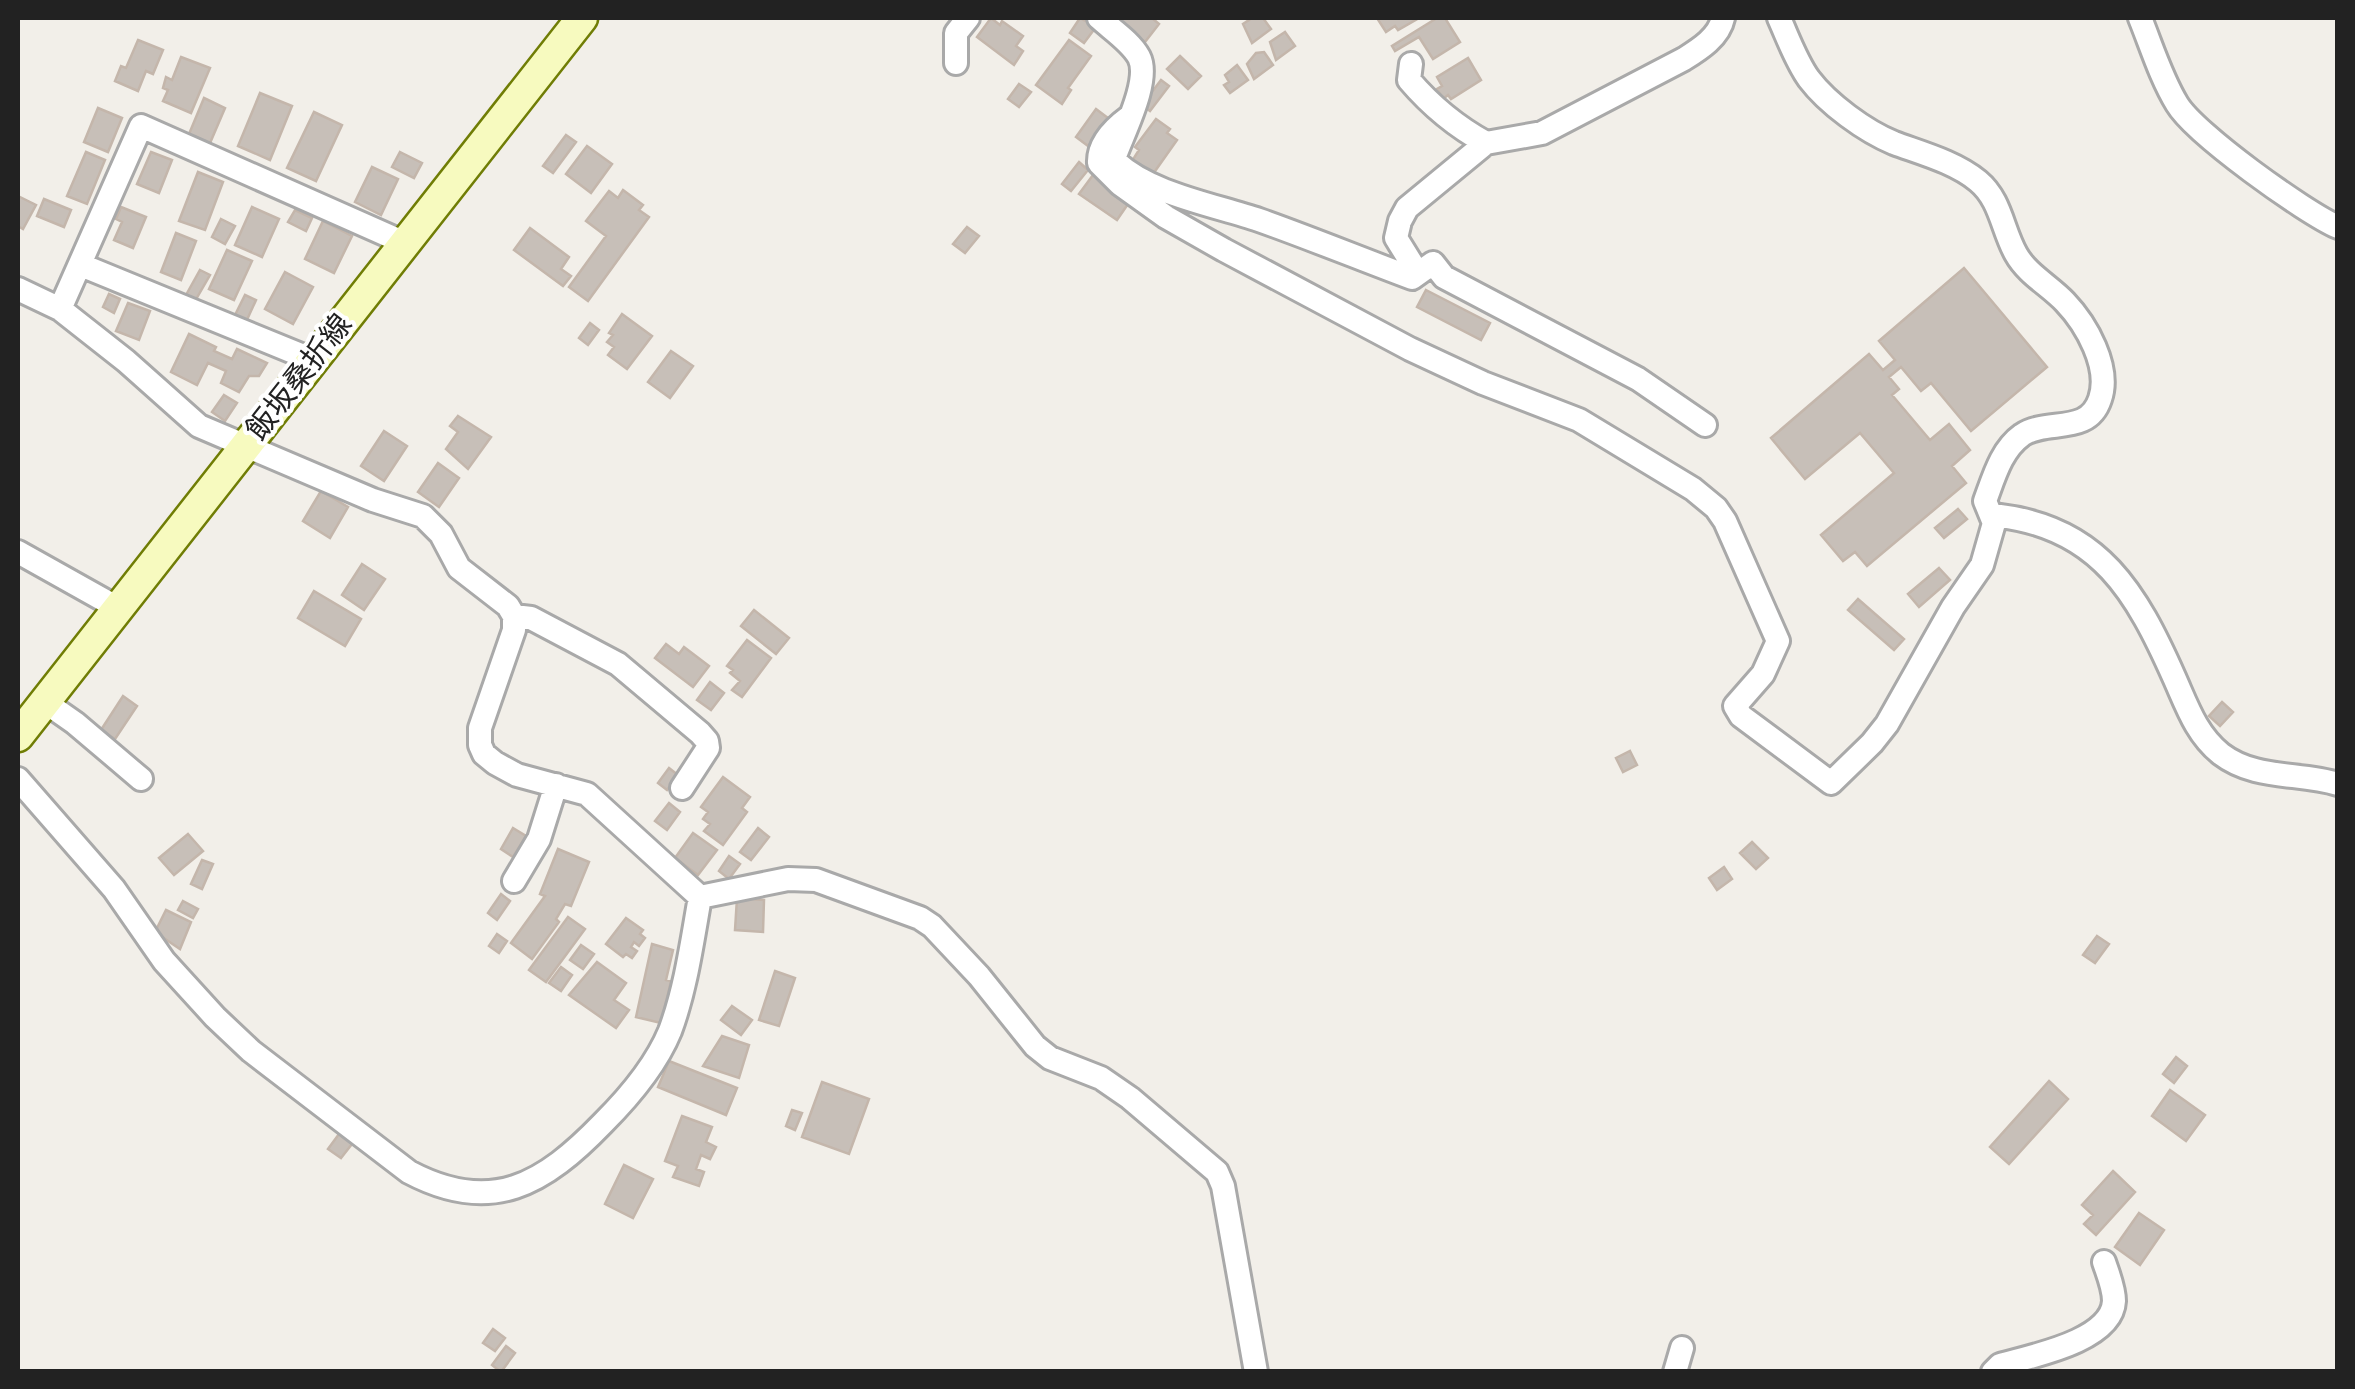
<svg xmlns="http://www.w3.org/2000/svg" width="2355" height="1389" font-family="Quicksand,'Noto Sans JP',sans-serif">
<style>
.building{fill:#c7bfb8;stroke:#c4b6ab;stroke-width:2.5}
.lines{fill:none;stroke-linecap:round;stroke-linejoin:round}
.street-casing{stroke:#a9a9a9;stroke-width:28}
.secondary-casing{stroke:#707d05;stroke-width:35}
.street{stroke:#fff;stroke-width:22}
.secondary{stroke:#f7fabf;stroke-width:30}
.labels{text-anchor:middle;stroke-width:8;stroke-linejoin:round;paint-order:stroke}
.street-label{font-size:30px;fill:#222;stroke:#fff}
</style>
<rect width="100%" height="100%" fill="#f2efe9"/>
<path class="building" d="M991 18 1000 25 1002 21 1023 36 1016 46 1023 51 1014 65 977 37Z
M1080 18 1096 27 1084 43 1070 33Z
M1112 18H1152L1159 24 1145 42Z
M1252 18H1263L1271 29 1252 43 1243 24Z
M1377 18H1419L1398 30 1395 26 1386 32Z
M1437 18H1445L1460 42 1433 59 1419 37 1395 51 1392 46Z
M1285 32 1295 46 1276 60 1270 42Z
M138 40 163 50 153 74 146 71 138 91 115 81 121 66 126 68Z
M1069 40 1091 56 1068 88 1071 90 1062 104 1036 85Z
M1264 52 1273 65 1254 79 1247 64 1256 53Z
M1180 56 1201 76 1188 89 1167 69Z
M181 57 210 68 191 113 163 101 168 90 163 88 166 77 172 80Z
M1468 58 1481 80 1451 99 1448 95 1443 99 1437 89 1442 86 1437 77Z
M1237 65 1248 80 1230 93 1224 85 1229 82 1225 75Z
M1161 80 1169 86 1150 111 1142 105Z
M1019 84 1031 92 1019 107 1008 99Z
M260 93 292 106 270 160 238 146Z
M204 98 225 108 210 143 189 134Z
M98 108 122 118 108 152 84 142Z
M1096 109 1108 118 1088 146 1076 137Z
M314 112 342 125 316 181 287 168Z
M1156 119 1170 129 1167 133 1177 140 1153 174 1132 161 1139 150 1135 147Z
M566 135 576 142 553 173 543 166Z
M587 146 612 164 591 193 566 174Z
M86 152 105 160 87 204 67 196Z
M151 152 172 160 159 193 137 184Z
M400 152 422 163 414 178 392 167Z
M1079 162 1088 170 1071 191 1062 184Z
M372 167 398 179 381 215 355 202Z
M198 172 223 182 205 230 179 221Z
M1093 175 1130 201 1117 220 1079 194Z
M623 190 643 205 639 210 649 217 588 301 569 287 606 236 586 221 609 191 618 198Z
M18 196 36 205 23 229 18 226Z
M44 199 71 210 64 227 37 216Z
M121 207 146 217 133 248 114 240 122 222 116 219Z
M252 207 279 219 262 257 235 245Z
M295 210 312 218 306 231 288 222Z
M221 219 235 226 225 244 212 237Z
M323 221 352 236 334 273 305 259Z
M967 227 979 236 965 253 953 244Z
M530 228 569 257 561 269 571 276 563 286 514 250Z
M176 233 196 241 181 280 161 272Z
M227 250 252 261 234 300 209 289Z
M1964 268 2047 367 1971 431 1931 383 1921 391 1901 367 1889 377 1899 389 1892 395 1930 440 1949 424 1970 450 1952 466 1966 483 1867 566 1855 552 1843 561 1821 535 1894 473 1860 433 1805 479 1771 438 1869 354 1883 370 1895 360 1879 341Z
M200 270 210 275 195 301 186 295Z
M285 272 313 287 293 324 265 309Z
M1426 290 1490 323 1481 340 1417 307Z
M109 294 120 299 114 313 103 307Z
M245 295 256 300 246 322 234 317Z
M128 303 150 311 139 340 116 331Z
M622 314 652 336 627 369 608 355 614 347 607 342 613 335 609 333Z
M590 323 599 330 588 345 579 338Z
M189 334 216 347 214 351 232 359 237 349 267 363 259 376H249L239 392 221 383 226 371 208 363 197 385 171 372Z
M671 351 693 366 670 398 648 382Z
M224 395 237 403 225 421 212 412Z
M458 416 491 437 468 469 446 449 458 432 450 426Z
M384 431 407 446 384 481 361 466Z
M438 463 459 478 439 507 418 492Z
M321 491 348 507 330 538 303 521Z
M1958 509 1967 519 1944 538 1935 528Z
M362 564 385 579 364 610 342 595Z
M1939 568 1950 580 1919 607 1908 594Z
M314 591 361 619 345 646 298 618Z
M1858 599 1904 639 1894 650 1848 610Z
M754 610 789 638 776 654 741 626Z
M747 640 771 658 742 697 732 690 740 681 730 673 733 670 727 666Z
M666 644 679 654 684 647 709 666 693 687 655 658Z
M710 682 724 693 711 710 697 700Z
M123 696 137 706 115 739 101 730Z
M2222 702 2233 712 2220 726 2209 716Z
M1630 751 1637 765 1623 772 1616 758Z
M669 768 678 775 667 790 658 783Z
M723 777 750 797 742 808 747 812 723 845 704 831 710 824 703 819 708 812 701 807Z
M669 803 680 812 667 830 655 821Z
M513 828 526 836 513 857 501 849Z
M758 828 769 837 751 860 740 852Z
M693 833 717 850 698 875 675 858Z
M188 834 203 851 174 875 159 858Z
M1752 842 1768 858 1756 869 1740 853Z
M558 849 589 862 571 906 565 904 556 919 559 922 532 959 511 943 545 896 540 894Z
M729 856 740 864 729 879 719 871Z
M202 860 213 864 202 889 191 884Z
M1724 867 1732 879 1717 890 1709 878Z
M501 894 510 901 497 920 488 913Z
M737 898 764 900 763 932 735 930Z
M183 901 198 909 193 918 178 910Z
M166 910 191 922 180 949 155 932Z
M568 917 585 929 546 982 529 970Z
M626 918 643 930 640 934 645 938 639 946 634 942 631 947 637 951 632 958 626 954 623 957 606 944Z
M497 934 507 941 499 953 489 946Z
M2097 936 2109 944 2095 963 2083 955Z
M652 944 673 950 666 980 671 981 661 1023 636 1017Z
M581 945 594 954 583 969 570 960Z
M597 962 626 983 614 1000 629 1010 616 1028 569 995Z
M561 967 572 975 561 991 549 983Z
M775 971 795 978 779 1026 759 1020Z
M732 1006 752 1020 741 1035 721 1020Z
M722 1036 749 1045 739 1078 703 1066Z
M2176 1057 2187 1066 2174 1083 2163 1074Z
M669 1061 737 1088 726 1115 658 1087Z
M2049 1081 2068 1099 2009 1164 1990 1147Z
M822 1082 869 1099 849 1154 802 1137Z
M2170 1090 2205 1115 2186 1141 2152 1116Z
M792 1110 802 1113 795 1130 786 1126Z
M682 1116 712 1127 706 1142 716 1147 710 1159 701 1155 696 1169 704 1172 699 1186 673 1177 678 1166 665 1161Z
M339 1134 352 1144 341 1158 328 1149Z
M624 1165 653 1179 633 1218 605 1204Z
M2113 1171 2135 1192 2096 1235 2084 1224 2093 1215 2082 1205Z
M2139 1213 2164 1230 2140 1265 2115 1247Z
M493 1329 505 1338 495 1351 483 1343Z
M506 1346 515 1353 501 1372 492 1365Z"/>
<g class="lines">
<defs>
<path id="street" d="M1099 18C1111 29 1131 42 1139 57 1151 80 1123 133 1115 156L1116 162C1150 194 1215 205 1259 220 1310 238 1361 259 1412 278L1433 263 1444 277 1638 379 1705 425
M2140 18C2151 45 2161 78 2177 104 2195 134 2304 212 2338 227
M956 63V33L968 18
M1411 64 1409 80C1432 107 1455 126 1486 143
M1129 117C1114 128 1098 143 1099 163L1120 184 1166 217 1224 250 1410 349 1483 383 1579 420 1693 489 1716 508 1725 521 1778 641 1763 674 1735 706 1741 716 1831 783 1872 743 1887 724 1953 607 1982 565 1994 523 1985 501C1994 477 2001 450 2022 435 2047 418 2088 436 2100 399 2111 367 2086 324 2065 302 2050 286 2027 274 2016 254 2002 229 2001 200 1978 181 1955 162 1921 153 1894 143 1865 131 1828 104 1809 79 1796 61 1788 38 1779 18
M81 265 313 360
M1417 272 1396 238 1400 221 1407 208 1486 143 1542 133 1684 59C1700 49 1719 37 1723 18
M18 289 60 309 126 361 199 426 373 500 423 516 441 534 459 568 508 606 514 616V630L480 728V745L484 754 495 763 517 775 587 794 700 897C692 942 686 988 670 1031 656 1065 629 1097 603 1123 544 1184 492 1216 409 1172L251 1051 215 1017 164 961 114 889 18 779
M60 309 141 126 405 243
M1994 523 2000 516C2100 528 2137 594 2174 677 2187 706 2196 734 2221 754 2255 780 2298 772 2338 784
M18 552 118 608
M514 616 531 618 618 664 700 733 707 741 708 748 682 788
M45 702 75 723 141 779
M514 881 539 839 556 785
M700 897 788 879 816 880 920 918 932 926 979 976 1035 1046 1050 1058 1101 1078 1130 1098 1217 1172 1223 1186 1256 1372
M1675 1372 1682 1348
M1993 1372 2000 1365C2032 1356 2112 1341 2114 1301 2114 1288 2108 1274 2104 1262"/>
<path id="secondary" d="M18 736 582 18"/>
</defs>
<use href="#street" class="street-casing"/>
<use href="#secondary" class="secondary-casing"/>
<use href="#street" class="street"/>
<use href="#secondary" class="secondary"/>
</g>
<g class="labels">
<g class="street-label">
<text transform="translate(299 377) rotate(-52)" y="10">飯坂桑折線</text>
</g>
</g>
<rect width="2355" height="1389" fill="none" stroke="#222222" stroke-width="40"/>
</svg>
